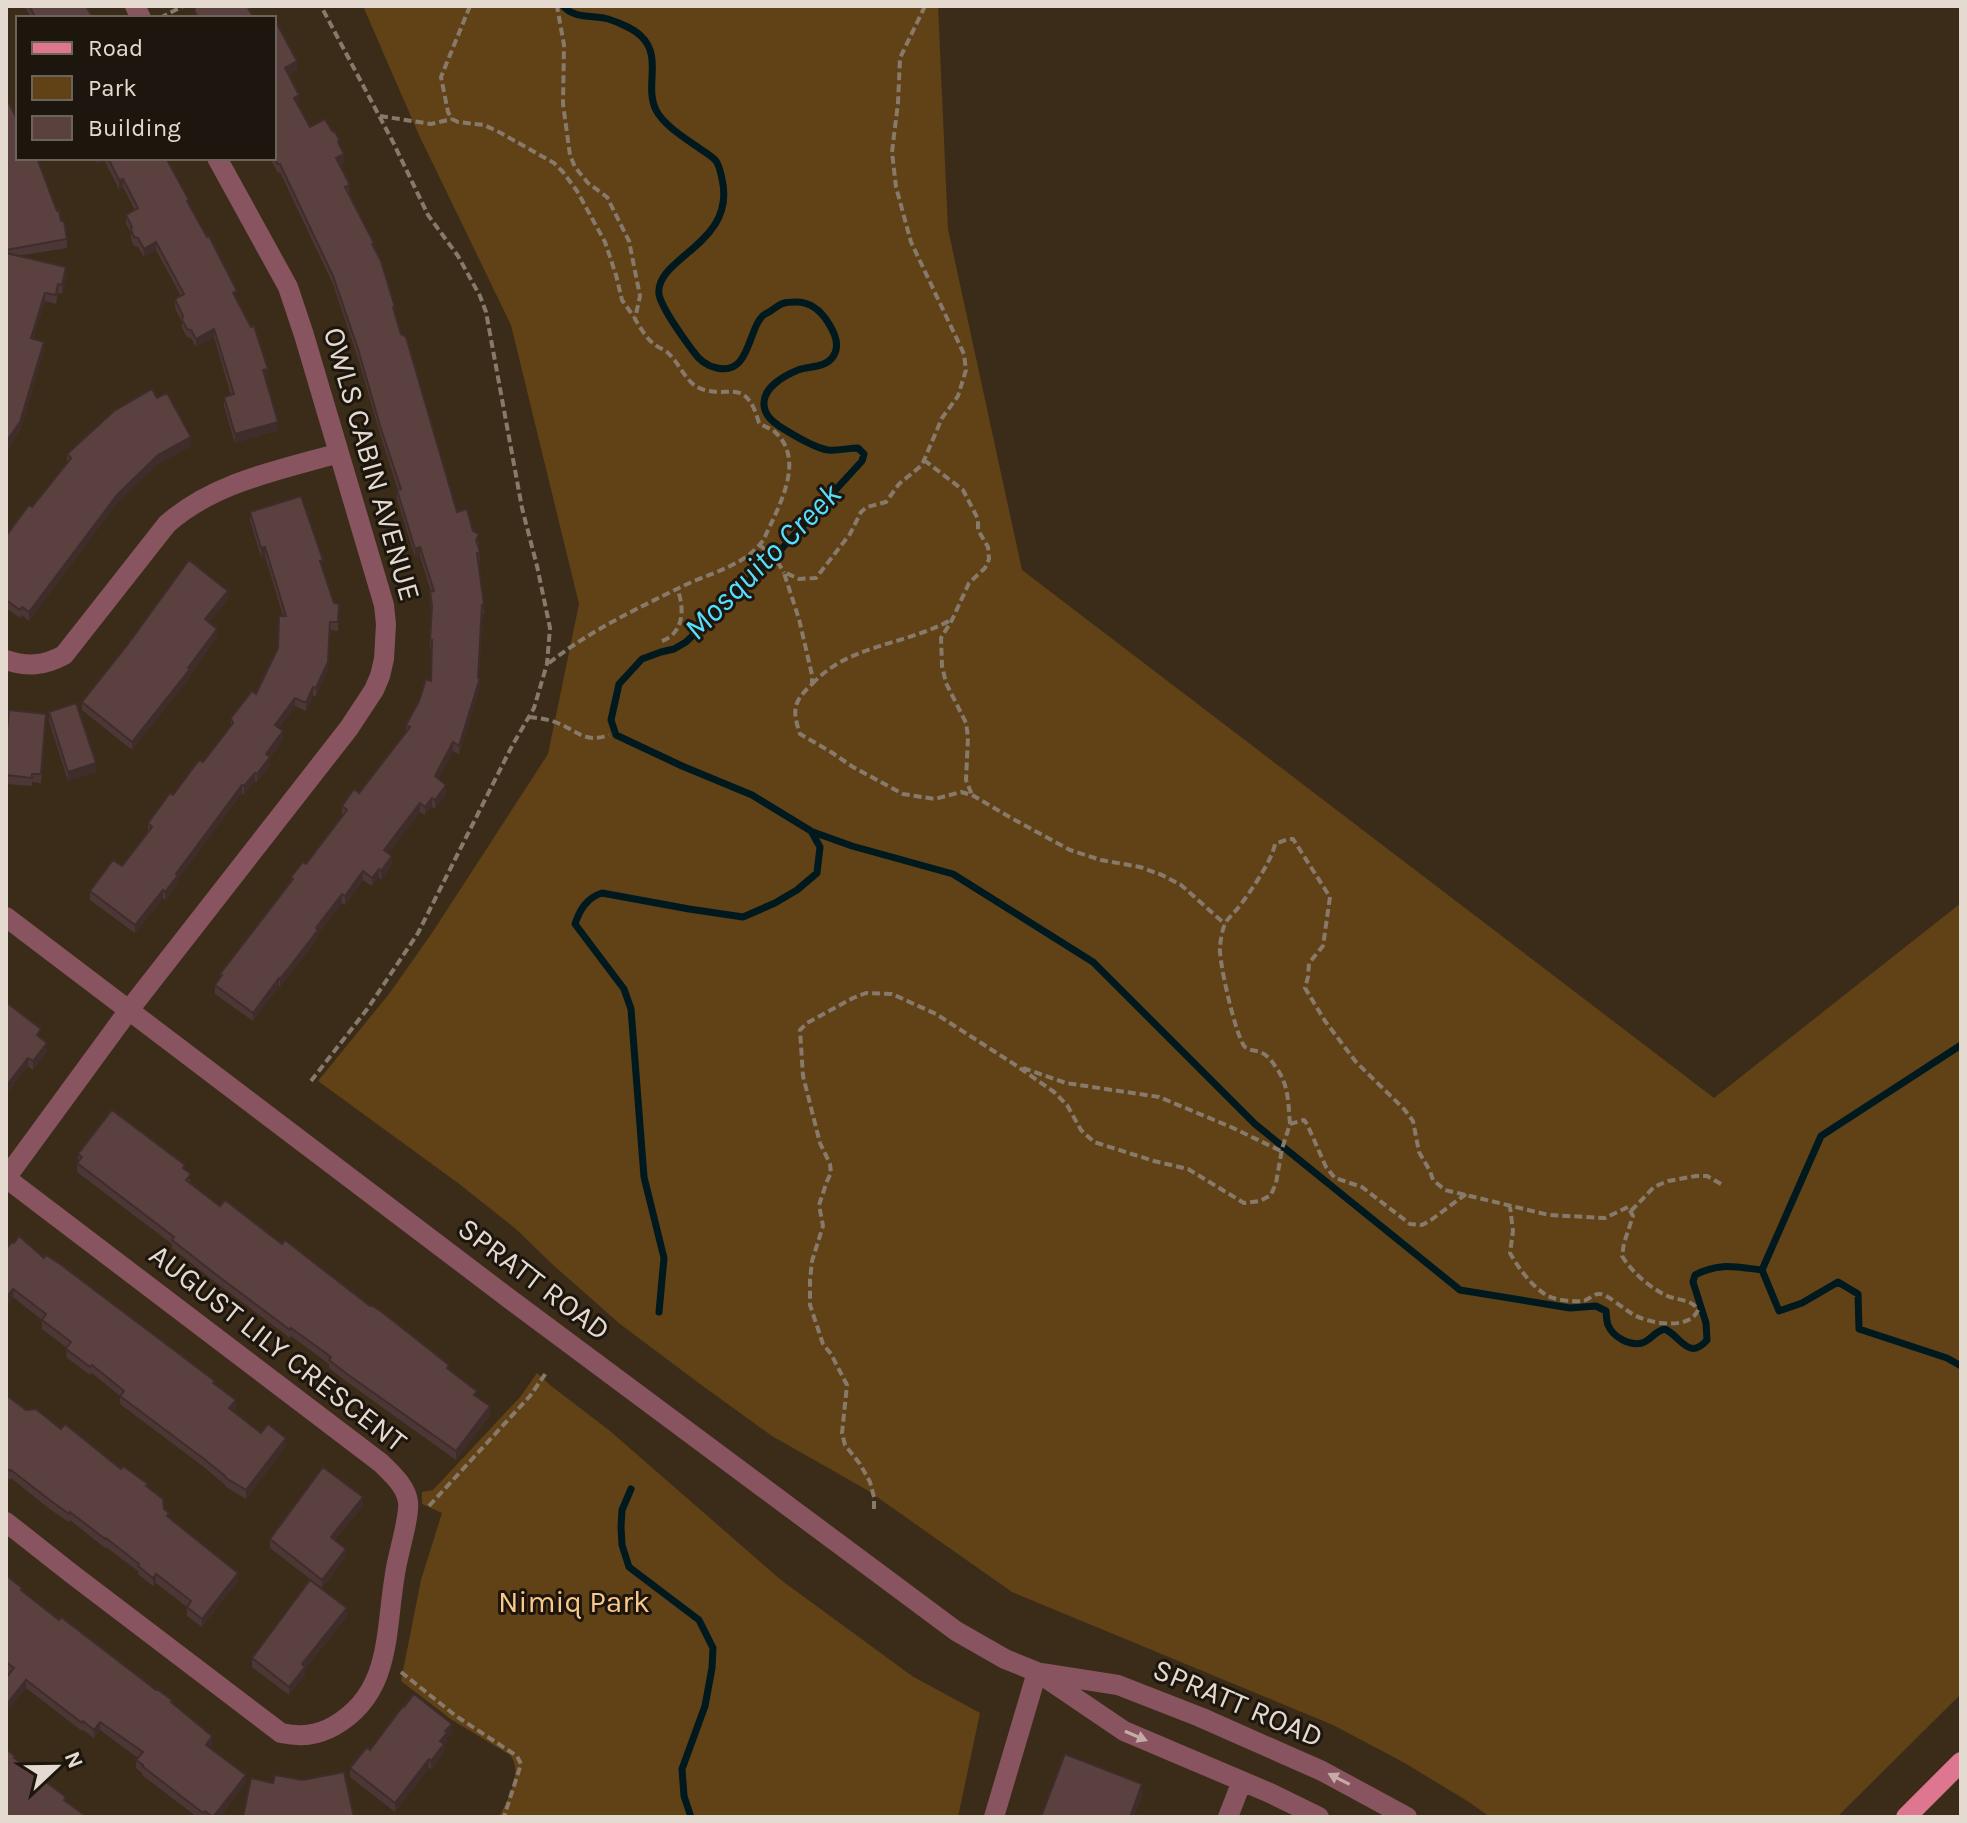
<svg xmlns="http://www.w3.org/2000/svg" width="1967" height="1823" font-family="Karla,sans-serif">
<style>
.green{fill:#614116}
.lines{fill:none;stroke-linecap:round;stroke-linejoin:round}
.stream{stroke:#00191f;stroke-width:7}
.path{stroke:#877a6b;stroke-width:4;stroke-dasharray:8 4;stroke-linecap:butt}
.minor{stroke:#88545f;stroke-width:20}
.major{stroke:#de768f;stroke-width:20}
.wall{fill:#4d3736}
.shaded-wall{fill:#3f2d2c}
.building{fill:#5a403f;stroke:#3f2d2c;stroke-width:2}
.oneway{fill:#c4aba8}
.labels{text-anchor:middle;stroke-width:6;stroke-linejoin:round;paint-order:stroke}
.street-label{font-size:30px;fill:#e4dacf;stroke:#1c160e}
.park-label{font-size:30px;fill:#fcc889;stroke:#1c160e}
.water-label{font-size:32px;font-style:italic;fill:#56e0ff;stroke:#1c160e}
</style>
<rect width="100%" height="100%" fill="#3b2c19"/>
<path class="green" d="M363 6H938L948 229 1022 570 1714 1098 1961 903V1694L1837 1817H1490L1469 1802 1403 1762 1333 1725 1012 1592 867 1490 772 1436 696 1381 620 1324 552 1264 516 1229 458 1183 318 1081 389 994 432 933 548 754 579 604 511 325 419 135Z
M537 1373 550 1385 610 1431 781 1580 912 1676 980 1713 958 1817H499C507 1800 524 1772 510 1755L452 1720 401 1681 421 1580 442 1513 422 1504V1492L433 1490 521 1396Z"/>
<g class="lines">
<path class="stream" d="M563 6C574 19 594 15 608 19 618 22 634 29 641 36 663 57 644 86 656 110 664 126 688 140 702 150 706 153 713 157 716 161 719 165 721 174 722 179 737 244 655 257 659 294 661 307 684 339 693 351 699 360 706 366 717 368 748 375 748 335 760 319 763 314 764 315 769 312 781 304 781 302 796 302 811 302 822 312 829 324 836 335 840 348 832 358 824 368 809 366 798 370 786 375 765 386 764 402 763 413 770 420 779 426 790 433 815 448 828 450 838 451 848 448 858 448L864 454 862 461 775 556 686 642 674 649 661 652 642 659 619 684 611 720 616 735 682 766 752 795 811 831 820 847 817 873 797 890 775 903 743 917 689 909 602 893C587 898 580 909 575 924L624 989 631 1009 644 1177 664 1258 659 1312
M813 832 852 846 953 874 1093 962 1255 1124 1460 1290 1570 1308 1596 1306 1606 1311C1606 1313 1607 1323 1608 1325 1613 1337 1629 1346 1642 1343 1651 1340 1655 1331 1665 1329 1681 1337 1689 1361 1707 1340L1706 1323 1693 1282 1695 1275C1719 1262 1736 1267 1762 1270L1779 1311 1802 1303 1838 1282 1858 1294 1859 1329 1947 1358 1961 1366
M1762 1270 1821 1136 1961 1045
M631 1489 622 1510 621 1527 622 1545 629 1567 699 1620 713 1648 712 1668 705 1706 682 1769 684 1796 691 1817"/>
<path class="path" d="M470 6 441 77 448 112 452 119 458 122 484 125 499 132 554 163 563 172 577 191 605 242 616 275 622 300 634 317
M925 6 900 58 898 103 892 152 896 187 911 242 964 354 966 370 958 396 942 418 922 465 899 484 886 502 867 507 861 512 850 534 816 578 799 579 786 573H784L799 619 812 675V684C793 702 792 710 800 734L831 752 853 767 903 794 935 799 961 792 972 795 1013 819 1070 850 1101 860 1140 867 1162 875 1181 885 1225 924
M160 18 183 6
M380 116 431 124 452 119
M924 460 963 490 978 519V530L988 547 989 559 985 568 969 583 952 620 941 638 942 666 946 683 966 723 968 737 966 780 972 795
M760 545 779 564 784 573
M662 641C684 633 685 608 677 588
M549 663C588 632 634 610 679 588 708 573 745 567 764 539 777 509 807 461 775 432 771 428 764 427 759 423 745 373 727 402 697 387 685 380 679 363 669 354 665 349 658 348 654 344 646 338 640 327 635 319L640 296 629 241 607 197 588 183 575 167 570 155 563 104 564 45 557 6
M812 684C850 644 902 646 949 621
M529 717C538 718 547 719 555 722 577 730 584 744 609 735
M1023 1068 1066 1083 1159 1097 1231 1127 1281 1151
M311 1081 368 1008 418 933 512 746 534 708 547 664 550 628 537 566 522 508 486 312 480 296 458 256 428 215 393 142 321 6
M1290 1124C1288 1102 1289 1084 1275 1066 1272 1061 1267 1055 1262 1053 1257 1050 1250 1051 1245 1047 1236 1038 1218 959 1220 946 1221 939 1222 929 1226 922 1229 917 1234 913 1238 908 1249 894 1272 861 1275 844L1288 839H1293L1330 897 1323 946 1309 963 1308 977 1305 988 1325 1021 1356 1062 1404 1109 1413 1121 1419 1152 1430 1171 1433 1180 1445 1190 1549 1215 1605 1218 1628 1207 1633 1216 1624 1243 1622 1256C1632 1272 1648 1286 1665 1295 1677 1301 1691 1298 1698 1310 1690 1331 1647 1324 1631 1313 1624 1309 1607 1294 1600 1294 1594 1293 1589 1300 1583 1301 1574 1302 1554 1300 1546 1295 1531 1285 1519 1269 1510 1253L1513 1231 1510 1207
M1631 1211 1654 1187 1668 1181 1696 1176H1707L1723 1185
M429 1506 530 1396 546 1373
M874 1509V1497L870 1482 860 1464 845 1445 842 1433 847 1385 831 1354 823 1344 810 1305V1280L812 1261 823 1226 819 1205 827 1181 831 1173 830 1164 820 1143 803 1076 800 1030 807 1023 853 998 866 993 892 994 936 1014 1017 1066 1054 1092 1067 1105 1081 1130 1094 1142 1154 1161 1188 1169 1244 1203 1260 1201 1271 1195 1276 1183 1282 1149 1290 1124 1304 1120 1307 1124 1326 1167 1335 1178 1362 1187 1410 1224 1422 1225 1431 1220 1466 1194
M401 1672 456 1716 517 1756 521 1764 504 1817"/>
<path class="minor" d="M135 6 141 18
M6 660C27 667 44 666 64 655L167 524C214 482 280 470 339 453
M6 917 511 1300 956 1631 1005 1659 1037 1672 1124 1731 1270 1793 1319 1817
M6 1178 129 1010 349 728 374 690 380 676 384 659 386 624 384 605 304 335 288 287 217 158
M6 1522 72 1574 281 1733C301 1737 316 1736 334 1726 392 1693 385 1632 395 1574 397 1557 410 1517 408 1502 406 1486 392 1474 381 1463L6 1178
M1041 1673 1118 1685 1200 1717 1322 1771 1407 1817
M994 1817 1037 1672
M1228 1817 1242 1781"/>
<path class="major" d="M1906 1817 1961 1762"/>
</g>
<path class="wall" d="M25 6H86L93 18H31Z
M274 23 297 70 289 74 299 103 297 104 310 127 339 144 344 162 340 164 350 193 349 194 374 248 457 512 473 531 479 543 478 545 480 561H478L484 613 482 614 479 678 480 687 459 754 453 751 438 779 446 794 435 809 432 807 425 815 420 812 388 853 392 864 381 880 379 877 372 886 363 880 345 905 342 903 318 934V938L280 987 279 986 253 1021 215 994V985L220 978V974L291 882V877L306 864 343 815 342 814V806L359 793 406 731V725L431 681 432 649H430L431 612 430 592H431L420 556 415 557 397 499V490H398L381 437 358 358 333 284 280 172 278 173 270 158H274Z
M6 98 67 239V248L17 256 66 276 62 294 58 293 56 304 45 301 33 339 44 350 20 430 6 451Z
M95 158H166L237 299 268 377 265 378 278 430 235 443 224 406V397L231 395 214 337 196 347 191 338 187 337 182 328V322L175 308V299L181 296 156 250 144 257 138 247 134 246 131 239V233L126 224V215L135 210 123 187 119 189 104 160 98 164Z
M157 398 191 446 158 464 117 503 29 621 22 615 20 618 6 608V536L32 507 67 463V454Z
M250 512 323 568 334 603 339 604 338 631 330 630 328 670 316 696H313L306 711 295 706 279 728 283 739 270 758V765L257 782 255 781 244 795 242 793 178 879V884L165 900 163 898 135 933 90 900V891L122 866 148 832V823L203 762 231 726V718L256 694 278 648 283 616 265 556 261 557 250 520Z
M228 599 209 622 217 637 190 675V677L132 750 82 710V702Z
M49 712 96 772 68 781 49 721Z
M46 723 41 783 32 782V786L6 784V739Z
M6 1002 41 1038 47 1052 33 1070 28 1066 6 1094Z
M78 1154 185 1170 191 1182 190 1183 220 1206 449 1369 477 1397 490 1415 456 1460 347 1382 329 1368V1364L291 1336 290 1338 214 1281 172 1248V1244L77 1172Z
M6 1249 44 1258 215 1384 236 1408 233 1411 261 1433 286 1446 246 1499 226 1487 225 1485 204 1467 120 1404V1396L92 1373 90 1375 66 1357 67 1348 42 1329V1320L13 1297 6 1307Z
M6 1395 26 1410 61 1429 148 1487 164 1509 169 1517 238 1581 202 1627 187 1616V1607L156 1583 153 1586 138 1574V1571L106 1547 105 1548 70 1520 69 1522 51 1510 11 1478 10 1480 6 1477Z
M363 1506 335 1540 346 1557 322 1588 270 1548V1539Z
M6 1575 22 1591 59 1620 172 1703 212 1744 210 1747 246 1783 220 1817H197L142 1775V1773L136 1768V1760L138 1758 100 1730 94 1738 83 1730 82 1731 26 1688 6 1671Z
M347 1616 305 1669V1675L289 1695 252 1667V1658Z
M452 1732 447 1737V1741L444 1746V1752L431 1769 429 1768 395 1812 350 1777V1768L370 1750Z"/>
<path class="shaded-wall" d="M297 61V70L285 76V68Z
M299 95V103L294 106V98Z
M344 154V162L336 166V158Z
M98 158H104V160L98 164Z
M123 179V187L119 189V180Z
M156 242V250L144 257V249Z
M66 267V276L62 294V285Z
M45 293V301L31 346V338Z
M214 329V337L196 347V339Z
M44 342V350L20 430 6 451V442Z
M268 369V377L263 379V370Z
M278 422V430L235 443V434Z
M191 437V446L158 464 117 503 29 621V612L117 495 158 455Z
M265 547V556L261 557V548Z
M420 547V556L415 557V549Z
M228 591V599L205 628V619Z
M217 629V637L190 675V677L132 750V742Z
M330 630 328 670 316 696V688Z
M480 678V687L459 754V746Z
M313 687V696L306 711V703Z
M295 698V706L275 733V725Z
M283 731V739L270 758V765L257 782V774L266 754Z
M453 742V751L435 785V776Z
M96 763V772L68 781V772Z
M255 773V781L244 795V786Z
M242 785V793L178 879V884L165 900V892L176 874Z
M446 785V794L435 809V800Z
M432 798V807L425 815V807Z
M420 803V812L384 858V850Z
M392 856V864L381 880V871Z
M379 869V877L372 886V878Z
M363 871V880L345 905V896Z
M163 890V898L135 933V925Z
M342 894V903L318 934V938L280 987V979Z
M279 978V986L253 1021V1013Z
M47 1043V1052L33 1070V1061Z
M28 1058V1066L6 1094V1086Z
M13 1289V1297L6 1307V1298Z
M236 1400V1408L229 1417V1408Z
M490 1406V1415L456 1460V1451Z
M286 1438V1446L246 1499V1490Z
M363 1497V1506L331 1545V1537Z
M346 1549V1557L322 1588V1580Z
M238 1573V1581L202 1627V1619Z
M156 1574V1583L153 1586V1578Z
M347 1608V1616L305 1669V1675L289 1695V1687L302 1664Z
M26 1680V1688L6 1713V1705Z
M100 1722V1730L94 1738V1730Z
M452 1724V1732L447 1737V1741L444 1746V1752L431 1769V1761L445 1731Z
M212 1736V1744L206 1753V1745Z
M429 1759V1768L395 1812V1803Z
M246 1775V1783L220 1817H213Z
M1142 1784V1797L1134 1817H1130Z"/>
<path class="building" d="M29 6H86L93 18H36Z
M198 6H247L254 18H198L194 10 195 8Z
M276 22 297 61 285 68 299 95 294 98 310 127 325 119 332 131 335 132 339 139 338 142 344 154 336 158 350 185 345 187 374 243 372 244 381 261 395 307H393L401 334 406 337 457 512 467 509 473 531 479 534 476 540 480 552 477 553 484 605H482L478 678H480L459 746 453 742 435 776 446 785 435 800 432 798 425 807 420 803 384 850 392 856 381 871 379 869 372 878 363 871 345 896 342 894 316 928 318 930 280 979 279 978 253 1013 215 985 222 975 220 974 293 879 291 877 303 862 306 864 347 810 342 806 354 789 359 793 410 727 406 725 419 701 426 679 431 681 432 640H430L432 606 430 592 434 591 420 547 415 549 397 490 401 489 381 429 358 349 333 276 280 164H278L274 158V23Z
M6 98 18 121V158H37L57 211 59 210 61 221H64L67 239 6 250Z
M108 158H166L189 200 187 201 207 237 209 236 237 291 233 293 251 327 254 326 268 369 263 370 278 422 235 434 224 397 234 394 214 329 196 339 191 330 187 329 182 320 183 316 175 299 184 294 156 242 144 249 138 238 134 237 131 230 132 227 126 215 138 208 123 179 119 180Z
M6 253 66 267 62 285 58 284 56 295 45 293 31 338 44 342 20 422 6 442Z
M152 389 157 398 167 393 191 437 158 455 117 495 29 612 22 607 20 610 6 600V536L29 505 32 507 71 458 67 454 114 411Z
M301 496 323 560 320 561 334 603 339 604 338 622H330L328 662 316 688 313 687 306 703 295 698 275 725 283 731 266 754 270 757 257 774 255 773 244 786 242 785 176 874 178 875 165 892 163 890 135 925 90 891 113 860 122 866 152 827 148 823 170 793 173 795 199 760 203 762 233 723 231 718 252 691 256 694 278 648 279 616H286L265 547 261 548 250 512Z
M189 560 228 591 205 619 217 629 188 668 190 669 132 742 82 702 128 644Z
M76 703 96 763 68 772 49 712Z
M9 710 46 714 41 774H32V778L6 775V739Z
M6 1002 41 1029 37 1035 47 1043 33 1061 28 1058 6 1086Z
M112 1110 185 1165 183 1168 191 1174 186 1180 220 1206 225 1200 282 1244 285 1240 370 1306 371 1305 382 1312 449 1365 447 1368 477 1391 474 1395 490 1406 456 1451 347 1374 329 1360 331 1357 291 1328 290 1330 214 1273 172 1240 174 1237 77 1163 82 1157 78 1154Z
M19 1236 44 1258 46 1255 60 1264 215 1381 213 1383 236 1400 229 1408 261 1433 268 1424 286 1438 246 1490 226 1478 225 1476 204 1459 120 1396 124 1391 92 1365 90 1367 66 1349 71 1342 42 1320 46 1314 13 1289 6 1298V1249L12 1242 14 1243Z
M6 1395 26 1410 36 1409 61 1429 65 1424 121 1469 123 1466 148 1484 146 1486 163 1499 164 1509 169 1513 167 1516 238 1573 202 1619 187 1607 191 1601 156 1574 153 1578 138 1566 139 1564 106 1538 105 1539 70 1512 69 1514 51 1501 11 1470 10 1471 6 1468Z
M323 1467 363 1497 331 1537 346 1549 322 1580 270 1539Z
M6 1575 22 1588 21 1590 59 1620 61 1617 156 1690 157 1689 172 1700 171 1702 212 1736 206 1745 246 1775 213 1817 205 1811 203 1813 142 1766 143 1765 136 1760 143 1752 100 1722 94 1730 83 1721 82 1723 26 1680 6 1705V1678L14 1668 6 1662Z
M310 1580 347 1608 302 1664 305 1667 289 1687 252 1658Z
M414 1694 452 1724 445 1731 447 1733 440 1741 444 1744 431 1761 429 1759 395 1803 350 1768 367 1747 370 1750 403 1706 404 1707Z
M6 1749 16 1757 14 1758 66 1797 64 1800 87 1817H6Z
M1065 1754 1142 1784 1130 1817H1041Z
M344 1772 354 1817H243L251 1778 273 1783 275 1775 302 1780Z"/>
<defs><path id="oneway-solid" d="M-6-.8H1V-3.2L6.5 0L1 3.2V.8H-6Z" transform="scale(2)"/></defs>
<g class="oneway">
<use href="#oneway-solid" transform="translate(1136 1736) rotate(23)"/>
<use href="#oneway-solid" transform="translate(1339 1779) rotate(-153)"/>
</g>
<g class="labels">
<g class="street-label">
<text transform="translate(372 464) rotate(74)" y="10">OWLS CABIN AVENUE</text>
<text transform="translate(534 1279) rotate(37)" y="10">SPRATT ROAD</text>
<text transform="translate(278 1348) rotate(38)" y="10">AUGUST LILY CRESCENT</text>
<text transform="translate(1238 1703) rotate(23)" y="10">SPRATT ROAD</text>
</g>
<g class="park-label">
<text x="574" y="1612">Nimiq Park</text>
</g>
<g class="water-label">
<text transform="translate(762 561) rotate(-45)" y="11">Mosquito Creek</text>
</g>
</g>
<rect width="1967" height="1823" fill="none" stroke="#e4dacf" stroke-width="16"/>
<rect x="16" y="16" width="260" height="144" fill="#1c160e" stroke="#6c645b" stroke-width="2"/>
<rect x="32" y="42" width="40" height="12" fill="#de768f" stroke="#6c645b" stroke-width="2"/>
<text x="88" y="56" font-size="24" fill="#e4dacf">Road</text>
<rect x="32" y="76" width="40" height="24" fill="#614116" stroke="#6c645b" stroke-width="2"/>
<text x="88" y="96" font-size="24" fill="#e4dacf">Park</text>
<rect x="32" y="116" width="40" height="24" fill="#5a403f" stroke="#6c645b" stroke-width="2"/>
<text x="88" y="136" font-size="24" fill="#e4dacf">Building</text>
<g transform="translate(56 1767) rotate(68)" stroke="#1c160e" stroke-width="6" paint-order="stroke">
<path d="M0-6L14 30L0 20L-14 30Z" fill="#e4dacf"/>
<text y="-12" font-size="22" font-weight="bold" text-anchor="middle" fill="#e4dacf">N</text>
</g>
</svg>
